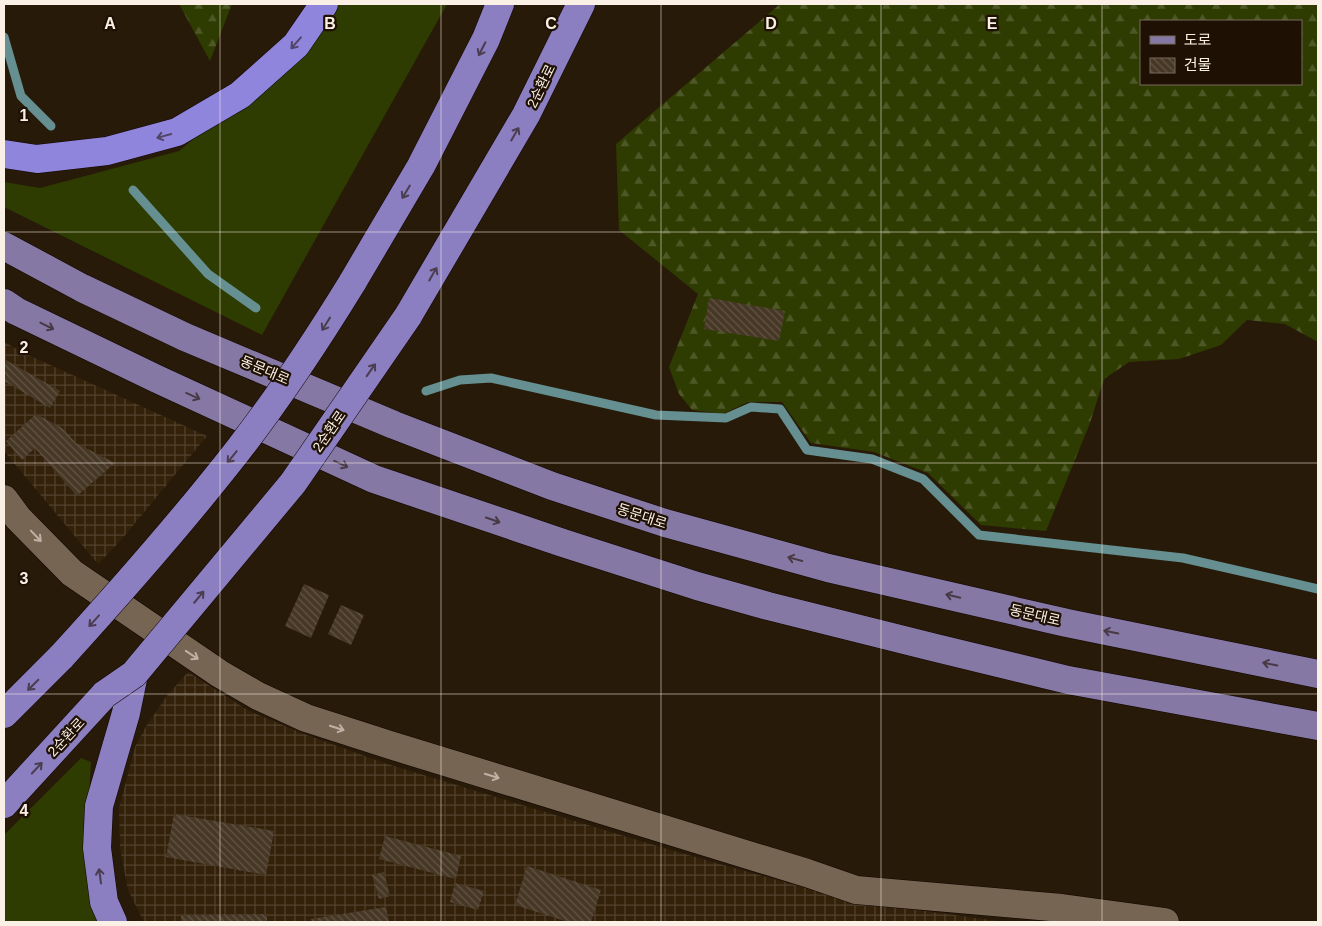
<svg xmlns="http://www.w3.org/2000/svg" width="1322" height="926" font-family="Helvetica,'Noto Sans KR',sans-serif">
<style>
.industrial{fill:url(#industrial-grid)}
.grass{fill:#2e3b01}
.forest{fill:url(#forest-firs);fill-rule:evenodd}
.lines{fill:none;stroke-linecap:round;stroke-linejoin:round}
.stream{stroke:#658f91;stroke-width:9}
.building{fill:url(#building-back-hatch)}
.secondary-casing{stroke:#100500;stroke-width:29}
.primary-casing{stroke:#100500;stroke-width:29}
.trunk-casing{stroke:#100500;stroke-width:29}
.motorway-casing{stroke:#100500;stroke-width:29}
.secondary{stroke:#766552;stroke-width:28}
.primary{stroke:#8678a5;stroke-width:28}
.trunk{stroke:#8b7ec1;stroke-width:28}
.motorway{stroke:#9085dd;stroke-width:28}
.trunk-bridge-casing{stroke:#100500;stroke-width:29;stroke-linecap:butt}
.trunk-bridge{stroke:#8b7ec1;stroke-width:28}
.oneway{stroke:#514565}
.oneway2{stroke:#4a3d4f}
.oneway3{stroke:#483a44}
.oneway4{stroke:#bfb1a3}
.grid{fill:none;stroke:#faf0e6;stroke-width:1;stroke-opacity:0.55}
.labels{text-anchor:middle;stroke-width:4.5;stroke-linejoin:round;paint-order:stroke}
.street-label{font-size:14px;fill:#faf0e6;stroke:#1e1103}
.grid-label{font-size:16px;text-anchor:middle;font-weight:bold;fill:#faf0e6;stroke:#1e1103;stroke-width:4.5;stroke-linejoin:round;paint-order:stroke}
</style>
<defs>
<pattern id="industrial-grid" width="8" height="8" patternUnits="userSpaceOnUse" patternTransform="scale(1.25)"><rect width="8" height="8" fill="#33210a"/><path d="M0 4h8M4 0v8" fill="none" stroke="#51422e"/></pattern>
<pattern id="forest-firs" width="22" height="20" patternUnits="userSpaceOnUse" patternTransform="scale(1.25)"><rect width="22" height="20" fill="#2e3b01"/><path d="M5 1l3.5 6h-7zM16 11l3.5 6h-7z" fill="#4d5826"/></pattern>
<pattern id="building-back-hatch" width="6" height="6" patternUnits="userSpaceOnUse" patternTransform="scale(1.25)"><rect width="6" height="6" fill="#473826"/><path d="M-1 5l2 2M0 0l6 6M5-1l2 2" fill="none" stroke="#625546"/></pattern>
</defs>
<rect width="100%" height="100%" fill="#281a09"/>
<path class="industrial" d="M4 342 26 354 207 436 121 540 98 564 4 451Z
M188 672 249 711 304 734 384 763 667 849 851 901 1005 922H144L128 890 120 848 119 808 135 747 145 728 166 697Z"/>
<path class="grass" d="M326 4H447L262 335 4 207V182L40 188 179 151 297 53Z
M81 758 91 762 87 828 101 922H4V835Z"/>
<path class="forest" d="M179 4H232L210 61Z
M780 4H1318V342L1285 324 1247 320 1221 345 1179 359 1129 362 1104 379 1090 423 1046 531 981 525 928 473 874 452 811 443 782 402H748L723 414 692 410 679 394 669 367 698 294 619 230 616 144ZM1141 21H1301V84H1141Z"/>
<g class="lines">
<path class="stream" d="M4 37 21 96 51 126
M133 190 208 274 256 308
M426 391 460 380 491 378 656 415 726 418 751 407 780 409 807 450 872 459 923 479 979 535 1183 558 1318 589"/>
</g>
<path class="building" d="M709 298 785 311 779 341 704 329Z
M4 359 60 391 50 408 4 381Z
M36 414 62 428 76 443 115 463 77 496 35 448 22 460 6 441Z
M304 584 329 595 311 638 285 626Z
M341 605 364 615 351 645 328 634Z
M174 814 274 831 266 875 166 857Z
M385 836 461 856 456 879 379 859Z
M527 866 601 890 591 922H568L515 905Z
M384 872 390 896 379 899 372 875Z
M455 883 484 891 478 910 450 902Z
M386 907 389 922H312L311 919Z
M267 914V922H181V915Z"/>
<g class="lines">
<defs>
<path id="secondary" d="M4 499 18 518 72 573 220 674 258 696 306 718 390 745 807 873 856 890 1062 908 1165 922"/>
<path id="primary" d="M4 246 82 288 185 337 394 425 552 486 665 523 828 568 1067 623 1318 674
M4 303 16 311 157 379 374 479 563 543 697 586 768 606 932 647 1068 680 1318 726"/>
<path id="trunk" d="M352 283 421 166 486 39 500 4
M408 316 526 115 581 4
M4 714 62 656
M4 804 105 694
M113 922 104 902 97 848 99 806 126 713 134 674"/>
<path id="motorway" d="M4 154 37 159 107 151 177 132 240 95 296 45 324 4"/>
</defs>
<use href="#secondary" class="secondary-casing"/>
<use href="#primary" class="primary-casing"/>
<use href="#trunk" class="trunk-casing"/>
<use href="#motorway" class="motorway-casing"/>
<use href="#secondary" class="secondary"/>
<use href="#primary" class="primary"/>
<use href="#trunk" class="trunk"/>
<use href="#motorway" class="motorway"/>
<defs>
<path id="trunk-bridge" d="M62 656C123 589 183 521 239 449 280 396 317 340 352 283
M105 694 134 674 293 483 408 316"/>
</defs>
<use href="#trunk-bridge" class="trunk-bridge-casing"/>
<use href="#trunk-bridge" class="trunk-bridge"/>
</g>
<defs><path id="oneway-shaft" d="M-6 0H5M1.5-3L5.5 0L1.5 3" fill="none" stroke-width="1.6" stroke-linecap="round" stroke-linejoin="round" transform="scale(1.25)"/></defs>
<g class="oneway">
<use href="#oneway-shaft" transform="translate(296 43) rotate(131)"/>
<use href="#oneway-shaft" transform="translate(164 136) rotate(165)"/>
</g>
<g class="oneway2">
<use href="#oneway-shaft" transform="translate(482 49) rotate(117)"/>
<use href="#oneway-shaft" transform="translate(515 134) rotate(-60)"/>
<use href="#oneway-shaft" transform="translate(406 192) rotate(121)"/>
<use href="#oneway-shaft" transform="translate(433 274) rotate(-60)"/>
<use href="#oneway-shaft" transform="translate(326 324) rotate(122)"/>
<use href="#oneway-shaft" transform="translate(371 370) rotate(-55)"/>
<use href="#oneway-shaft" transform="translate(232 457) rotate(129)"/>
<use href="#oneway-shaft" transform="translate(199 597) rotate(-50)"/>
<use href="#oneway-shaft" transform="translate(94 621) rotate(132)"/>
<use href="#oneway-shaft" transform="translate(33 685) rotate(135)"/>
<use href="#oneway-shaft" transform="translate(37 768) rotate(-47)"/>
<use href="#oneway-shaft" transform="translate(100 876) rotate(-98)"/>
</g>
<g class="oneway3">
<use href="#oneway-shaft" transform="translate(47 326) rotate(26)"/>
<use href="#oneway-shaft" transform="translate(193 396) rotate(24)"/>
<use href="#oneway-shaft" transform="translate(341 464) rotate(25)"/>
<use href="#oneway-shaft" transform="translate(493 520) rotate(19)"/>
<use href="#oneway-shaft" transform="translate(795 559) rotate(-165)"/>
<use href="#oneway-shaft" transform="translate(953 596) rotate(-167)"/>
<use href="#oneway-shaft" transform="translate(1111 632) rotate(-168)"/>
<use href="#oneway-shaft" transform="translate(1270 664) rotate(-168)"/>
</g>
<g class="oneway4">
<use href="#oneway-shaft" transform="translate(36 536) rotate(46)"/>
<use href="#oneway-shaft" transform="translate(192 655) rotate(34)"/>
<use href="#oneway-shaft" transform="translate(337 728) rotate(18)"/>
<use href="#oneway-shaft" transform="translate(492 776) rotate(17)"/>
</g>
<path class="grid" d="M220 4V922M441 4V922M661 4V922M881 4V922M1102 4V922M4 232H1318M4 463H1318M4 694H1318"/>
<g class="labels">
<g class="street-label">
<text transform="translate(541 86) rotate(-64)" y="5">2순환로</text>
<text transform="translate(265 370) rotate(23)" y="5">동문대로</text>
<text transform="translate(329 431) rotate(-55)" y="5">2순환로</text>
<text transform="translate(642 516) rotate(18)" y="5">동문대로</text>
<text transform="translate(1035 615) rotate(13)" y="5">동문대로</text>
<text transform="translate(66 737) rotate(-47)" y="5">2순환로</text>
</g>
</g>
<g class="grid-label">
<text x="110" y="29">A</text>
<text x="330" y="29">B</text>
<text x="551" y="29">C</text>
<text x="771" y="29">D</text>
<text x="992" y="29">E</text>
<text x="24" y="121">1</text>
<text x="24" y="353">2</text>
<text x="24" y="584">3</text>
<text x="24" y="816">4</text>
</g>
<rect width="1322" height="926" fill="none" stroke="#faf0e6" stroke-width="10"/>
<rect x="1140" y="20" width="162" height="65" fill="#1e1103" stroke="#766a5e"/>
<rect x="1150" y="36" width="25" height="8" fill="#8678a5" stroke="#766a5e"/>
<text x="1184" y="45" font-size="15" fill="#faf0e6">도로</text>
<rect x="1150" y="58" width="25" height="15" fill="url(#building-back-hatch)" stroke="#766a5e"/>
<text x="1184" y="70" font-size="15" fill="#faf0e6">건물</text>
</svg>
